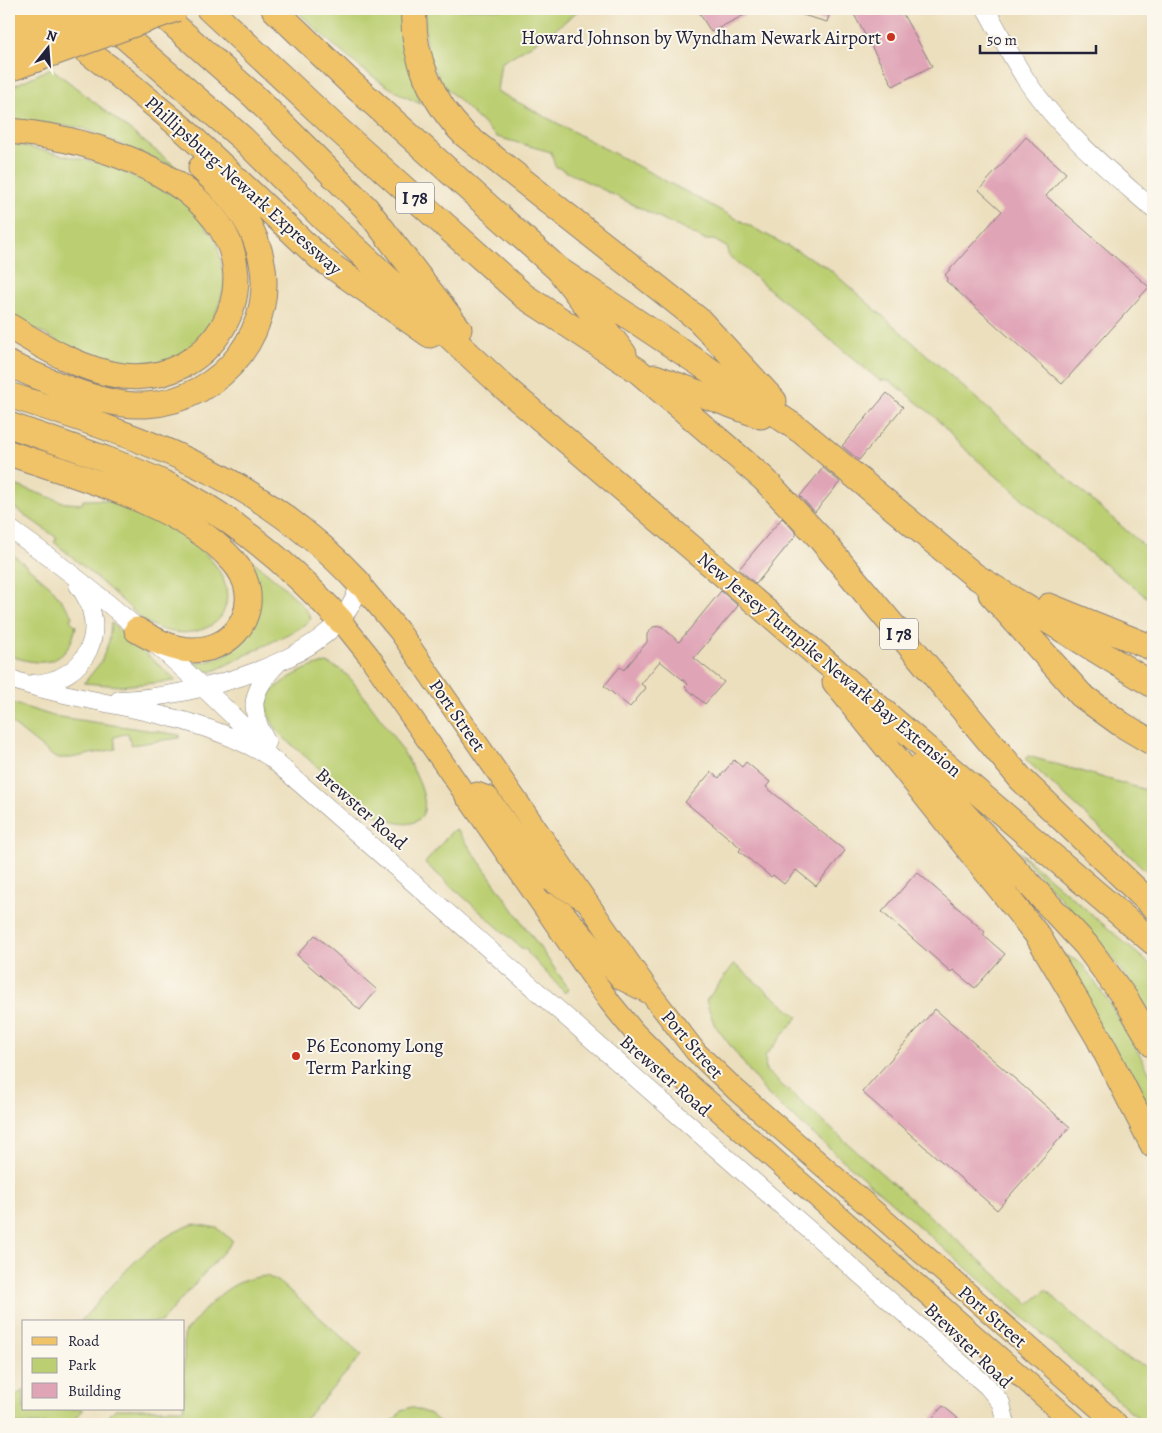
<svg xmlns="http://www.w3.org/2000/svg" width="1162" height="1433" font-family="Alegreya,serif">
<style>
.green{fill:#bbcf72;stroke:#6e7856}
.building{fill:#e0a4b7}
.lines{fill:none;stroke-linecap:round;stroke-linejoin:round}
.minor-casing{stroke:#87807c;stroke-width:19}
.major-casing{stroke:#87807c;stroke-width:23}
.highway-casing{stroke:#87807c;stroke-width:27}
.minor{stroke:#fff;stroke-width:18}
.major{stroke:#f0c369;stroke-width:21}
.highway{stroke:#f0c369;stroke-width:25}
.highway-bridge-casing{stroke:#87807c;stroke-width:27;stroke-linecap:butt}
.highway-bridge{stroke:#f0c369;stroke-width:25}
.poi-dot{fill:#c8321e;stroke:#fbf7ec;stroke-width:2}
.labels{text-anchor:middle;stroke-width:4;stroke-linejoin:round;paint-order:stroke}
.shield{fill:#fbf7ec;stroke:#636270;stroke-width:1}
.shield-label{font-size:18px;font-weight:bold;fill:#22223b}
.poi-label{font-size:19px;fill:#22223b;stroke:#fbf7ec;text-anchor:end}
.street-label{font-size:19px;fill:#22223b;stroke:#fbf7ec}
</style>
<rect width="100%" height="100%" fill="#fbf7ec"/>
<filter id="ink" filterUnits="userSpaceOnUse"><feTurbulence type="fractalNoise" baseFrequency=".02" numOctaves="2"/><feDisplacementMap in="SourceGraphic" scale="10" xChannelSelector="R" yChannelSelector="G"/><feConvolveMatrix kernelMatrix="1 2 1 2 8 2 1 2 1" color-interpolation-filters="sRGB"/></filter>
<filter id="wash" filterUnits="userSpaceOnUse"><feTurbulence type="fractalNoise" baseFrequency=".0096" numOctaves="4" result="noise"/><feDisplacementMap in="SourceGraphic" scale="20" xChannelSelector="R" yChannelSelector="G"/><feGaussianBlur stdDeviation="1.12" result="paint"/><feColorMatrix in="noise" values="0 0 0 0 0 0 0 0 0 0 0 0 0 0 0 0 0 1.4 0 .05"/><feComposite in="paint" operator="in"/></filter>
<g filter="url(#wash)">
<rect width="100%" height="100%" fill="#ecdfbe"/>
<path class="green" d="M295 9H404V48L421 104C375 85 330 43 295 9Z
M425 9H580L551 33 501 63 497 91 827 267 1153 554V602L1045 518 960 445 933 415 890 381 879 380 728 255V248L714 240H705L555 166 551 152 497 137 443 85 426 53Z
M51 68 179 169 82 128 9 119V88Z
M9 143 109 165 184 200 217 241 225 285 214 319 179 359 134 368 80 354 9 314Z
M9 483 66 503 82 504 83 500C93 500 104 499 113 502 152 514 235 554 226 604 223 620 212 627 197 631 182 635 163 632 150 624 138 617 128 605 118 597 97 578 76 560 54 542L57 538 9 504Z
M9 551 51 587 73 616 70 620 76 626C68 666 42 668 9 655Z
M242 553C256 563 308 604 311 619L300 628 216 670 204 673 194 664C220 660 235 652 251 631Z
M111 623 176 680 175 681 120 686 84 683 101 662 109 641Z
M327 663 340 669 351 679C367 701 446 796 419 819 409 828 393 822 382 818 367 812 355 799 343 788 322 771 302 754 282 736 261 711 260 694 291 677 303 670 313 665 327 663Z
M9 702 53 716 180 735 179 738 131 745 128 733 114 737 116 749 71 758H55L9 721Z
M1028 756 1153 792V877L1025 759Z
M453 830 458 831 569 989 565 993 527 952 528 951 520 947 425 863Z
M1018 851 1153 967V1019C1118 956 1065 905 1018 851Z
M1060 952 1081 963 1107 999 1150 1073 1153 1083V1132Z
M734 964 798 1017 765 1056 766 1071 1029 1304 1046 1290 1115 1353 1153 1369V1424H1145L766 1093 714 1024 706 1001Z
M194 1224 217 1228 233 1241 161 1322H80C114 1285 145 1240 194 1224Z
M267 1276 282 1284 362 1355 301 1424H102L115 1409H184V1333C208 1306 228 1278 267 1276Z
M24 1390V1409H83L70 1424H9V1400Z
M411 1407 430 1414 442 1424H389L402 1411Z"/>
<g id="blocks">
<path class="building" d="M697 9H756L711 32Z
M793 9H831L827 22 792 12Z
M851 9H900L932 66 893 86Z
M1026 137 1066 173 1046 196 1149 287 1062 384 946 281 948 278 945 275 1002 211 979 190Z
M887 393 903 407 859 460 842 446Z
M823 468 840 482 815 512 800 496Z
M782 518 797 534 756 584 739 569Z
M721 591 738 606 694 658 724 682 705 704 685 687 688 684 660 661 641 684 646 688 630 707 604 686 620 667 624 670 647 642V634L653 627 661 626 679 642Z
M734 760 742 767 746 762 770 782 766 787 845 851 816 886 796 870 784 884 773 875 771 877 739 851 741 848 685 802 711 772 719 778Z
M917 872 985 932 983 935 1005 954 975 988 953 970 951 972 882 912Z
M315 935 377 990 360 1010 297 955Z
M935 1009 1070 1127 997 1210 862 1092Z
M943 1406 965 1424H927Z"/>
</g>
</g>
<g filter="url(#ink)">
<use href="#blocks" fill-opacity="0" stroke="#87807c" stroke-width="1"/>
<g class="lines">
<defs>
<path id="minor" d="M986 9C1002 37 1016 68 1036 94 1069 138 1112 173 1153 209
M9 528C98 590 187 669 263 746
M9 678C32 688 57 692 82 698 147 712 213 722 270 757L987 1386 1001 1403 1006 1424
M32 684C87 682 112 628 78 585
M119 700C186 698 345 662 359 583
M267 743C248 709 250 692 277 664"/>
<path id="major" d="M359 583 400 632 651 994 696 1052 736 1090 1117 1424
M341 621 369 656 609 1001 635 1033 666 1064 1075 1424
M466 797 477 793 488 797 546 878 583 899
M548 904 564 913 621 979 651 994"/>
<path id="highway" d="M156 9 255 97 366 208 459 329
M209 9 332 124 524 296 637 370 764 479 819 537 1021 779 1153 906
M274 9 350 82 559 270 624 354
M414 9C411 55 433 103 465 135L699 320 774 401
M103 18 242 138 325 220 505 388 1153 942
M64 34 116 73 182 128 319 257 430 335
M9 131C76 137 170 162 214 218 270 289 211 386 123 376 83 371 43 347 9 326
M559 270 801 431 975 576 1153 685
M9 364C48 381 103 407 146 405 223 401 282 326 259 250 250 217 226 191 201 168
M655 377 761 416
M9 395C145 439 259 475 359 583
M9 425C63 444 120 462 172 487 237 520 292 567 341 621
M9 453C79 477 183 504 233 561 266 598 242 650 193 650 172 650 154 640 137 630
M991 594 1081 695 1121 724 1153 743
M1049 606 1153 648
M835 682 1038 936 1098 1037 1153 1145
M920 767 1086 945 1127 1001 1153 1045"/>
</defs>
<use href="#minor" class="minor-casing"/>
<use href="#major" class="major-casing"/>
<use href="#highway" class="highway-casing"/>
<use href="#minor" class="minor"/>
<use href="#major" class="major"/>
<use href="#highway" class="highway"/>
<defs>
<path id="highway-bridge" d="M9 23 60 9
M9 50 118 9
M9 69 176 9"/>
</defs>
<use href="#highway-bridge" class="highway-bridge-casing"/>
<use href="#highway-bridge" class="highway-bridge"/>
</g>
</g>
<g class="poi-dot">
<circle cx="891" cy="37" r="5"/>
<circle cx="296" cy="1056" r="5"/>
</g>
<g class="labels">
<g class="shield">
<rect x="396" y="182.5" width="38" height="31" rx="4"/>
<rect x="880" y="618.5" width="38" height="31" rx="4"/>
</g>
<g class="shield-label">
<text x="415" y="204">I 78</text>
<text x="899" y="640">I 78</text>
</g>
<g class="poi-label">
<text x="881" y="44">Howard Johnson by Wyndham Newark Airport</text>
<text x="306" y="1052" text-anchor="start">P6 Economy Long<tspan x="306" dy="22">Term Parking</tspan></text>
</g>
<g class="street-label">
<text transform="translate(244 185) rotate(42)" y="7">Phillipsburg-Newark Expressway</text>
<text transform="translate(830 664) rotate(40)" y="7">New Jersey Turnpike Newark Bay Extension</text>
<text transform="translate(458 715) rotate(55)" y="7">Port Street</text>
<text transform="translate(362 808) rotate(41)" y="7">Brewster Road</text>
<text transform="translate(693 1044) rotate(49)" y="7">Port Street</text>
<text transform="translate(666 1075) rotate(41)" y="7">Brewster Road</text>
<text transform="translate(993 1316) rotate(41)" y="7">Port Street</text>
<text transform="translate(969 1345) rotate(44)" y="7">Brewster Road</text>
</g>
</g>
<rect width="1162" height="1433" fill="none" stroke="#fbf7ec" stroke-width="30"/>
<rect x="22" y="1320" width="162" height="90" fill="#fbf7ec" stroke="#a4a2a5"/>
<rect x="32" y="1337" width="25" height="8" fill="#f0c369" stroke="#a4a2a5"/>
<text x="68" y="1346" font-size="15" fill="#22223b">Road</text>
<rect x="32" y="1358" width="25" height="15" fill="#bbcf72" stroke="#a4a2a5"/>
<text x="68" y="1370" font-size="15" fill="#22223b">Park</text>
<rect x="32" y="1383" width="25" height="15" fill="#e0a4b7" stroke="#a4a2a5"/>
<text x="68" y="1396" font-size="15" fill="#22223b">Building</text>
<g transform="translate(48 48) rotate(17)" stroke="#fbf7ec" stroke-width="4" paint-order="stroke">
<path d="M0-4L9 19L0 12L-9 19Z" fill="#22223b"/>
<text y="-8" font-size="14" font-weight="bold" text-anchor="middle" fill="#22223b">N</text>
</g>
<path d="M980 45v8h116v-8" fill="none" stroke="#22223b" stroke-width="2.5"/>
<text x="987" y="45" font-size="15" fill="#22223b" stroke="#fbf7ec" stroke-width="4" paint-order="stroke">50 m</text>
</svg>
